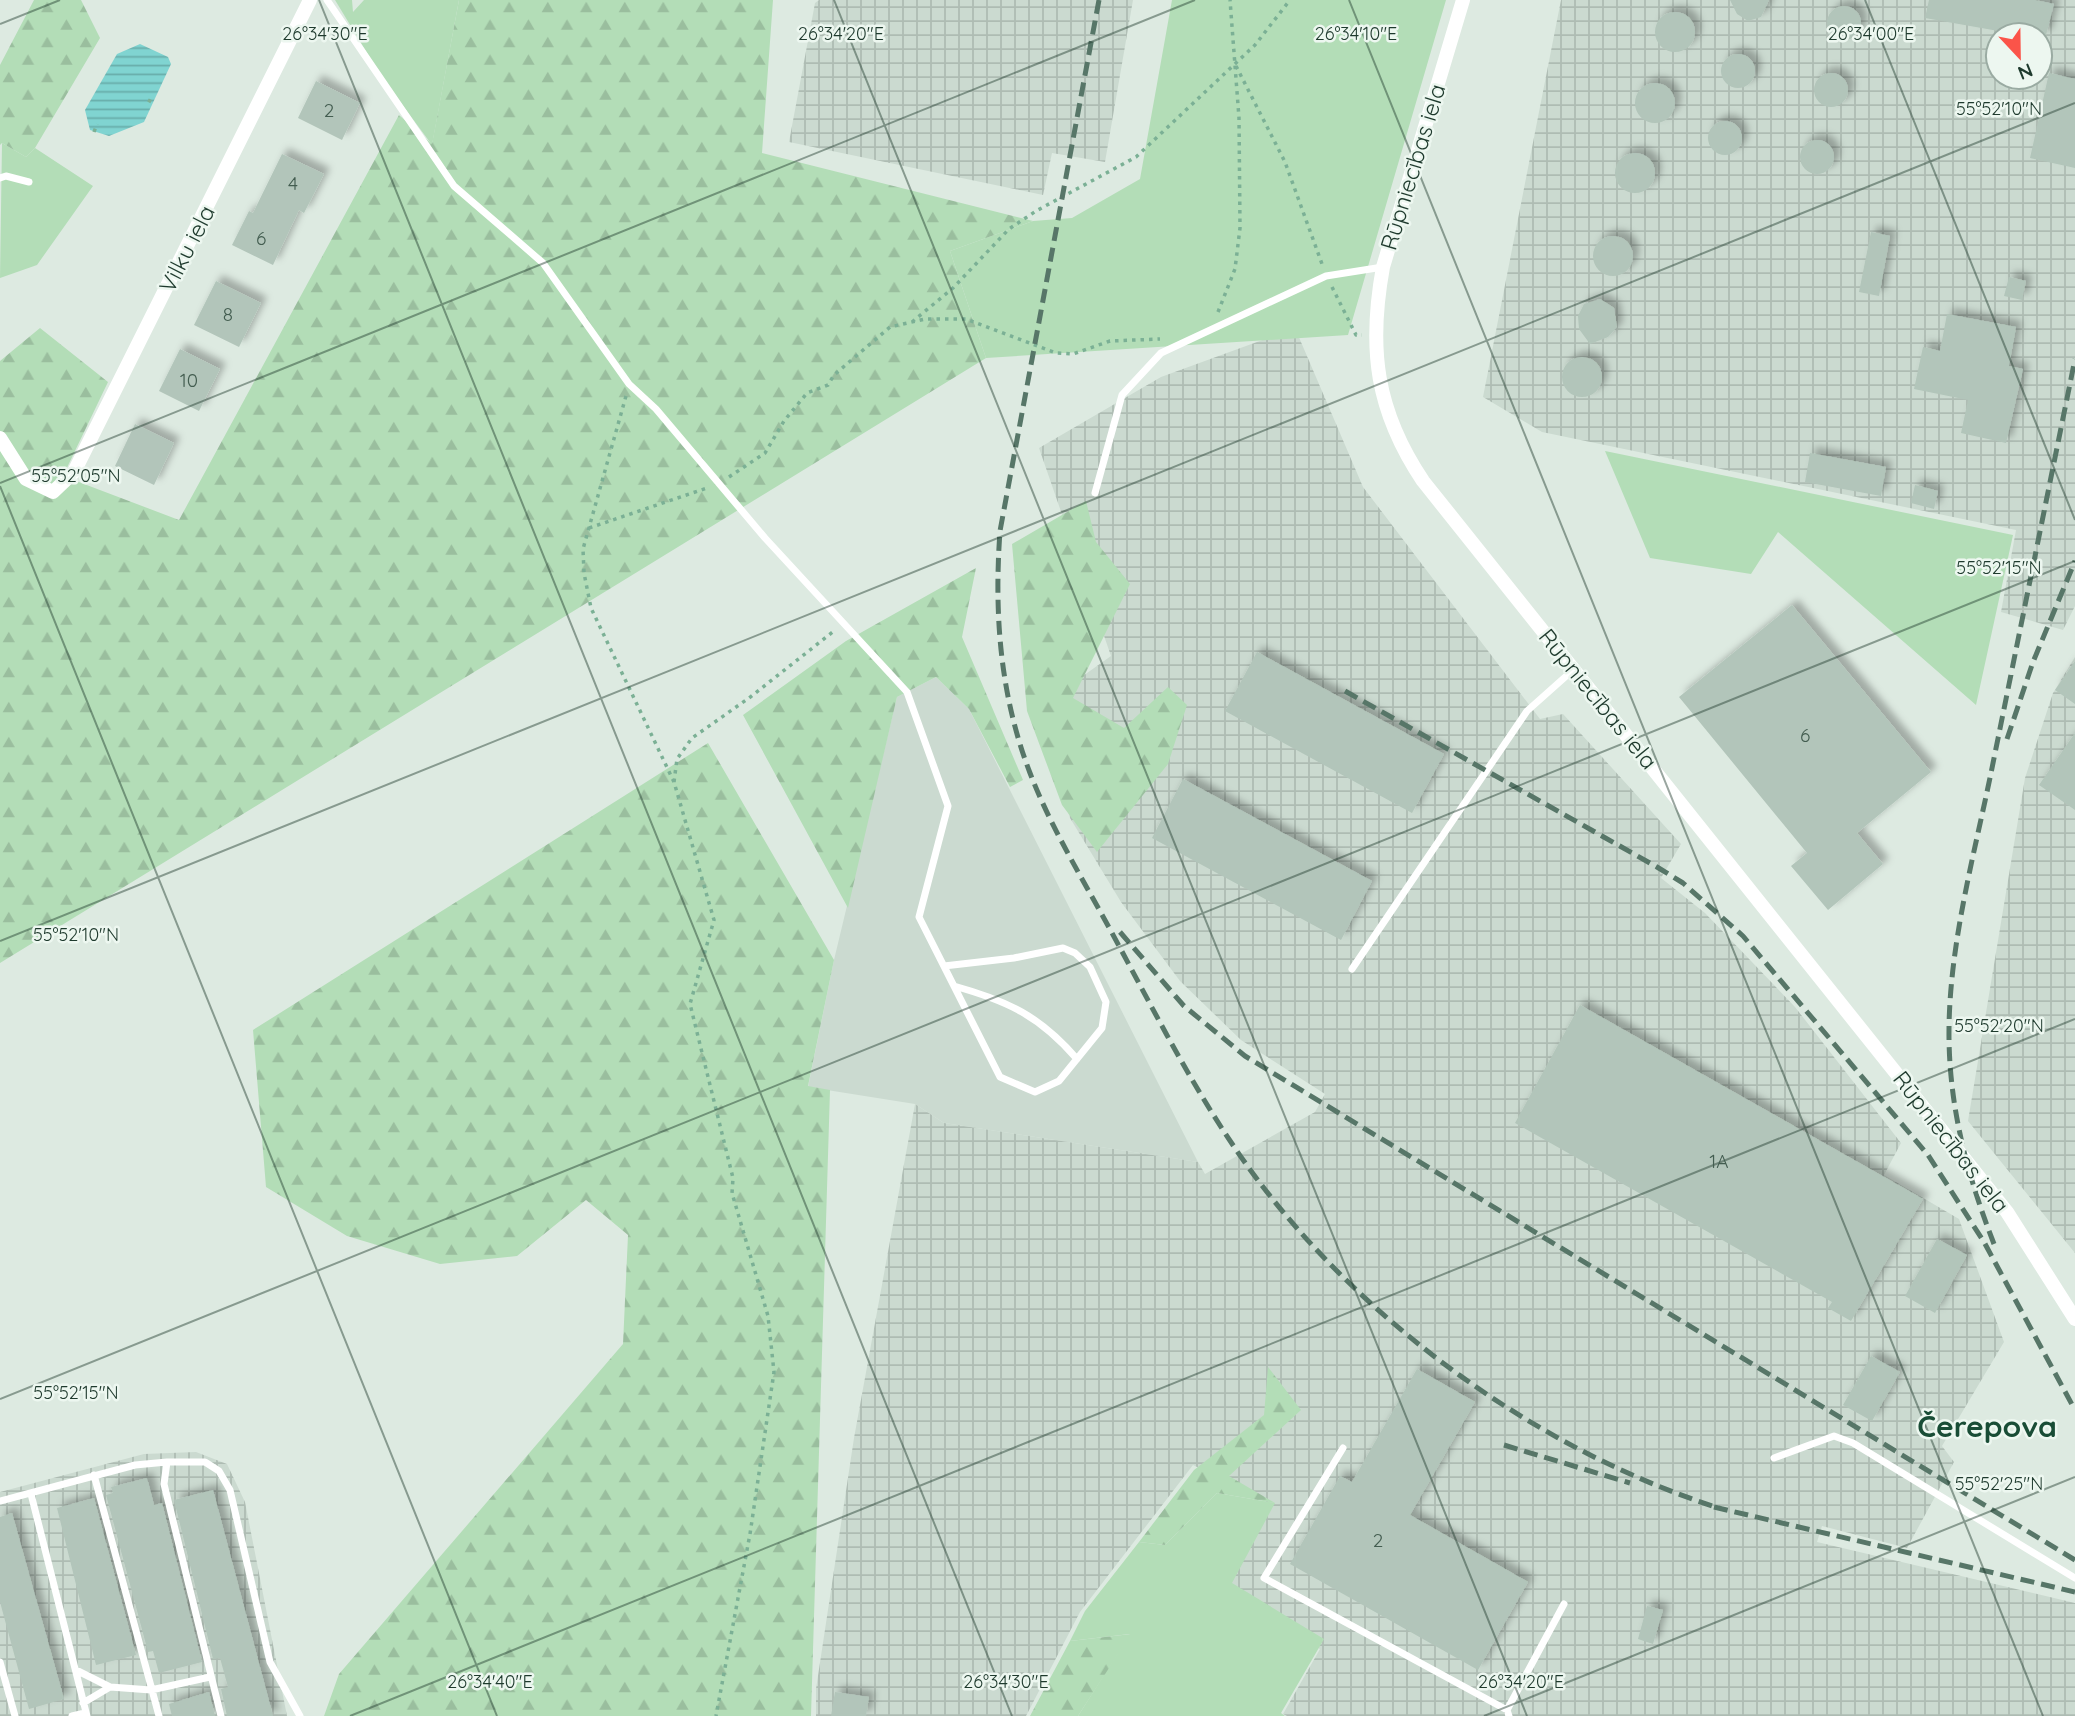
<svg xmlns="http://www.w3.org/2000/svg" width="2075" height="1716" font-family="Quicksand,sans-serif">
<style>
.built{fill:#cbdad0}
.industrial{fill:url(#industrial-grid);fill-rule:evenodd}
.green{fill:#b3ddb7}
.forest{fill:url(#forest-firs)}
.water{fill:url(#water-rules)}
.building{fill:#b2c5ba;filter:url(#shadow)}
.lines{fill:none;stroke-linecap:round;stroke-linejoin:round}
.path{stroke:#7bb095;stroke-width:3.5;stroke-dasharray:3.5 5;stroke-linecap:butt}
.service{stroke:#fff;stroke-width:7}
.minor{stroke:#fff;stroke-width:14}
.rail{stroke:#577668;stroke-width:5;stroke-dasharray:14 7;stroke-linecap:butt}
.ticks{fill:none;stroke:#1e3a2d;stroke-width:2;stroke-opacity:0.45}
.labels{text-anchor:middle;stroke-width:5;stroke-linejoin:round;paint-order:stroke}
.number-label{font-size:19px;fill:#435d50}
.street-label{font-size:23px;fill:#1e3a2d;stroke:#edf7f0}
.district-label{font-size:30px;font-weight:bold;fill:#194d36;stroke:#edf7f0}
.ticks-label{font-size:18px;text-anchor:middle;fill:#1e3a2d;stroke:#edf7f0;stroke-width:5;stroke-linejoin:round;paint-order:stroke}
</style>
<defs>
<pattern id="industrial-grid" width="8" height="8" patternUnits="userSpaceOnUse" patternTransform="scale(1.75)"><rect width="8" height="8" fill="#cbdad0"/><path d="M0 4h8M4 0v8" fill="none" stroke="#aebcb3"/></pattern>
<pattern id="forest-firs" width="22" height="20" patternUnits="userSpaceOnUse" patternTransform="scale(1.75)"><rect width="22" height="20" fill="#b3ddb7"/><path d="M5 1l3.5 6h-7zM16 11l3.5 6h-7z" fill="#9abe9e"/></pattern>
<pattern id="water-rules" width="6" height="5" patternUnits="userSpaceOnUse" patternTransform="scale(1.75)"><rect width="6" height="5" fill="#80d4d1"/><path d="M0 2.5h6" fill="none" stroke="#68adaa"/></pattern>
<filter id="shadow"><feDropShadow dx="6" dy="-6" stdDeviation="3.5" flood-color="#0004"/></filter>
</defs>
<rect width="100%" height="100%" fill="#ddeae1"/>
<path class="built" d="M936 677 969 709 1198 1162 944 1123 915 1104 808 1087 834 960 897 697Z"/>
<path class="industrial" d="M819 0H1133L1105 162 1052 153 1043 195 789 142 815 3Z
M1561 0H2075V606L2063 630 2001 612 2016 530 1542 432 1483 397ZM1998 35H2040V77H1998Z
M1295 328 1363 487 1540 719 1563 714 1681 844 1661 878 1705 913 1795 1007 1901 1143 1884 1175 1959 1219 2004 1342 1942 1446 1954 1462 1907 1548 1822 1526 1817 1542 2075 1603V1716H1287L1283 1714 1320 1649 1214 1591 1264 1501 1193 1465 1080 1612 1026 1716H816V1689L854 1438 915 1104 944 1123 1198 1162 1205 1174 1315 1112 1325 1094 1241 1040 1180 981 1121 902 1070 818 1035 710 1111 656 1039 448 1161 377Z
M2075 657V1253L1968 1121 2025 778 2053 693Z
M196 1452 227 1464 245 1502 287 1716H0V1492L144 1454Z"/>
<path class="green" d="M335 0H352L353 12 364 0H459L432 145 381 76Z
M1172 0H1446L1348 335 986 358 950 251 1033 221 1072 218 1140 179Z
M2 143 26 157 35 148 93 186 37 265 0 278Z
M1605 451 2013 535 1976 705 1778 532 1751 574 1650 558Z
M1217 1493 1275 1503 1232 1583 1324 1639 1281 1713 1285 1716H1078L1130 1634 1070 1641 1085 1611 1139 1542 1165 1545Z"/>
<path class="forest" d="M34 0H81L100 38 35 148 26 157 2 143 0 145V65Z
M459 0H773L762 153 1033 221 950 251 986 358 0 963V361L40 328 108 382 63 476 179 520 399 115 432 144Z
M1086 501 1096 542 1130 584 1073 698 1124 728 1168 687 1187 705 1168 764 1097 852 1062 805 1027 711 1012 544Z
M976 568 962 637 1023 780 1010 787 969 709 936 677 897 697 848 908 743 715 846 641Z
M708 743 834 960 808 1086 830 1090 811 1716H324L339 1674 623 1344 628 1235 586 1200 517 1256 440 1264 347 1236 266 1187 253 1030Z
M1268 1367 1301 1410 1229 1476 1275 1503 1217 1493 1165 1545 1139 1542 1194 1470 1264 1415Z
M1131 1634 1078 1716H1030L1070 1641Z"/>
<path class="water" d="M140 44 168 57 171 64 144 122 109 136 90 130 85 110 117 54Z"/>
<path class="building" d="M1730 0H1769L1761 17 1748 21 1737 14Z
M1929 0H2035L2054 4 2046 35H2021L1925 18Z
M1827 23a17 17 0 1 1 34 0a17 17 0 1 1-34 0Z
M1655 32a20 20 0 1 1 40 0a20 20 0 1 1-40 0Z
M1721 71a17 17 0 1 1 34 0a17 17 0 1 1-34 0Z
M2049 73 2075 79V168L2030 158Z
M1814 90a17 17 0 1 1 34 0a17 17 0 1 1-34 0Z
M316 81 360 103 342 140 298 118Z
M1635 103a20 20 0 1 1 40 0a20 20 0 1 1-40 0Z
M1708 138a17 17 0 1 1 34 0a17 17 0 1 1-34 0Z
M1800 157a17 17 0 1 1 34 0a17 17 0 1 1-34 0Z
M1615 173a20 20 0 1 1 40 0a20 20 0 1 1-40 0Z
M282 154 324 174 304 213 299 210 273 265 232 245 249 211 253 213Z
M1871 232 1890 236 1879 296 1859 292Z
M1593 256a20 20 0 1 1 40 0a20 20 0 1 1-40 0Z
M2009 277 2026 281 2022 300 2004 296Z
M216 281 261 303 239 347 194 325Z
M1600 299 1614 308 1617 327 1608 337 1590 344 1579 329 1578 316 1584 304Z
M1947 314 2016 327 2009 366 2023 369 2006 443 1961 433 1968 400 1914 389 1923 347 1940 351Z
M180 349 220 369 199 411 159 391Z
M1562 377a20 20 0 1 1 40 0a20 20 0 1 1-40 0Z
M135 424 174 443 154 485 115 466Z
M1810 453 1886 467 1881 496 1805 482Z
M1915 485 1938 491 1934 509 1911 503Z
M1792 605 1931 772 1857 833 1883 864 1828 910 1791 866 1807 853 1679 697Z
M1257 652 1444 754 1412 813 1225 711Z
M2075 661V704L2055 690Z
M2075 733V810L2039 785Z
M1183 779 1372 881 1341 940 1152 838Z
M1580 1005 1923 1199 1851 1321 1828 1308 1832 1302 1515 1123Z
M1937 1239 1967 1255 1935 1313 1905 1296Z
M1871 1356 1900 1372 1872 1421 1843 1405Z
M1417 1369 1475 1402 1410 1515 1528 1582 1478 1670 1290 1564 1340 1476 1352 1482Z
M147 1478 154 1505 162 1503 202 1662 159 1673 153 1651 148 1652 106 1495 113 1493 111 1487Z
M213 1490 273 1716H227L221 1689 228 1687 220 1658 213 1659 174 1500Z
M94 1498 136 1655 96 1665 57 1508Z
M12 1513 64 1699 29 1709 0 1602V1517Z
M1647 1606 1663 1610 1653 1644 1638 1639Z
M209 1692 215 1716H172L169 1704Z
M835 1692 869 1697 866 1716H831Z"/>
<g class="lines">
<path class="path" d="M1236 66 1285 162 1322 264
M148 100 154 103
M94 132 97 124
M1332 287 1356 335H1362
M1218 312 1235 269 1240 228 1239 118 1230 0
M912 322 953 288 1009 229 1036 211 1136 157 1255 45 1290 0
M626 396 583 549 584 573 591 608 674 782 714 920 690 1004 733 1178 732 1193 768 1316 774 1372 750 1534 716 1716
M729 477 765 453 784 421 807 393 828 385 834 375 890 327 925 319H966L1056 353 1073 354 1110 341 1160 339
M589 528 707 488
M674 782 677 759 692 738 749 698 834 631"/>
<path class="service" d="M327 0 454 186 543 263 629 384 656 409 765 538 907 692 948 806 919 917 1000 1077 1035 1092 1059 1081 1102 1028 1106 1002 1090 967 1075 953 1063 948 1014 958 944 966
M0 178 6 176 29 182
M1095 493 1122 395 1161 353 1326 276 1383 267
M1352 969 1527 711 1573 670
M954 986C1008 1001 1040 1016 1077 1059
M1343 1448 1264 1578 1507 1710 1509 1716
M1774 1458 1834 1436 1853 1443 2075 1578
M167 1462 164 1484 221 1716
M94 1475 159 1716
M31 1494 87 1716
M0 1501 135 1465 167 1462H205L219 1471 230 1490 270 1662 300 1716
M0 1662 15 1716
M76 1670 110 1687 151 1690 210 1677
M83 1703 110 1687
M1507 1710 1564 1604
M72 1716 85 1713"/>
<path class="minor" d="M1463 0 1383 267C1368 349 1376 411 1423 481L2007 1212 2075 1319
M0 438 26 479 53 492 74 472 310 0"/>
<path class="rail" d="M1099 0 1000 531C994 614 1000 695 1030 773 1053 833 1089 889 1119 946 1161 1024 1201 1103 1254 1175 1366 1326 1543 1453 1722 1509
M1345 691 1657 867 1683 883 1743 936 1928 1155 1984 1242 2075 1410
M2007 739 2033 662 2075 561
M1120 932 1184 1006 1245 1056 2075 1560
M1994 1244C1968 1177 1950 1111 1949 1039 1948 950 1973 860 1991 773 2019 635 2047 497 2075 359
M1504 1445 1630 1483
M1714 1507 2075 1592"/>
</g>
<path class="ticks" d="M319 0 1012 1716M834 0 1527 1716M1349 0 2043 1716M1865 0 2075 520M0 24 60 0M0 483 1195 0M0 486 497 1716M0 941 2075 103M0 1399 2075 561M350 1716 2075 1019M1484 1716 2075 1477"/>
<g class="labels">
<g class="number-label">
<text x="329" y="117">2</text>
<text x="293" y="190">4</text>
<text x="261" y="245">6</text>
<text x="228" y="321">8</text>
<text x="189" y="387">10</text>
<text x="1805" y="742">6</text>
<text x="1719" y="1168">1A</text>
<text x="1378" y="1547">2</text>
</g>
<g class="street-label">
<text transform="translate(1413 167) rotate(-73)" y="8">Rūpniecības iela</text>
<text transform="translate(187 249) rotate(-63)" y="8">Vilku iela</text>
<text transform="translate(1598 699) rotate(51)" y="8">Rūpniecības iela</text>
<text transform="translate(1951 1142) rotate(52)" y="8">Rūpniecības iela</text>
</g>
<g class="district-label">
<text x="1987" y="1437">Čerepova</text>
</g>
</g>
<g class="ticks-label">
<text x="325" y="40">26°34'30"E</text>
<text x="841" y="40">26°34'20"E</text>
<text x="1871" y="40">26°34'00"E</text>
<text x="1356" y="40">26°34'10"E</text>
<text x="1999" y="115">55°52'10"N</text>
<text x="76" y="482">55°52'05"N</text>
<text x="1999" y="574">55°52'15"N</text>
<text x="76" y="941">55°52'10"N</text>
<text x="1999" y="1032">55°52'20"N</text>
<text x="76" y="1399">55°52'15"N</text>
<text x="1999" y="1490">55°52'25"N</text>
<text x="490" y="1688">26°34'40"E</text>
<text x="1006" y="1688">26°34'30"E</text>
<text x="1521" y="1688">26°34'20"E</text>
</g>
<g transform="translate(2019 56) rotate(158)"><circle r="33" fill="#edf7f0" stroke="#9aaba2" stroke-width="2"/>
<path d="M0-5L12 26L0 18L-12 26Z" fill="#fb5449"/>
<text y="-10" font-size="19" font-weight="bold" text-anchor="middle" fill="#1e3a2d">N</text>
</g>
</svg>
